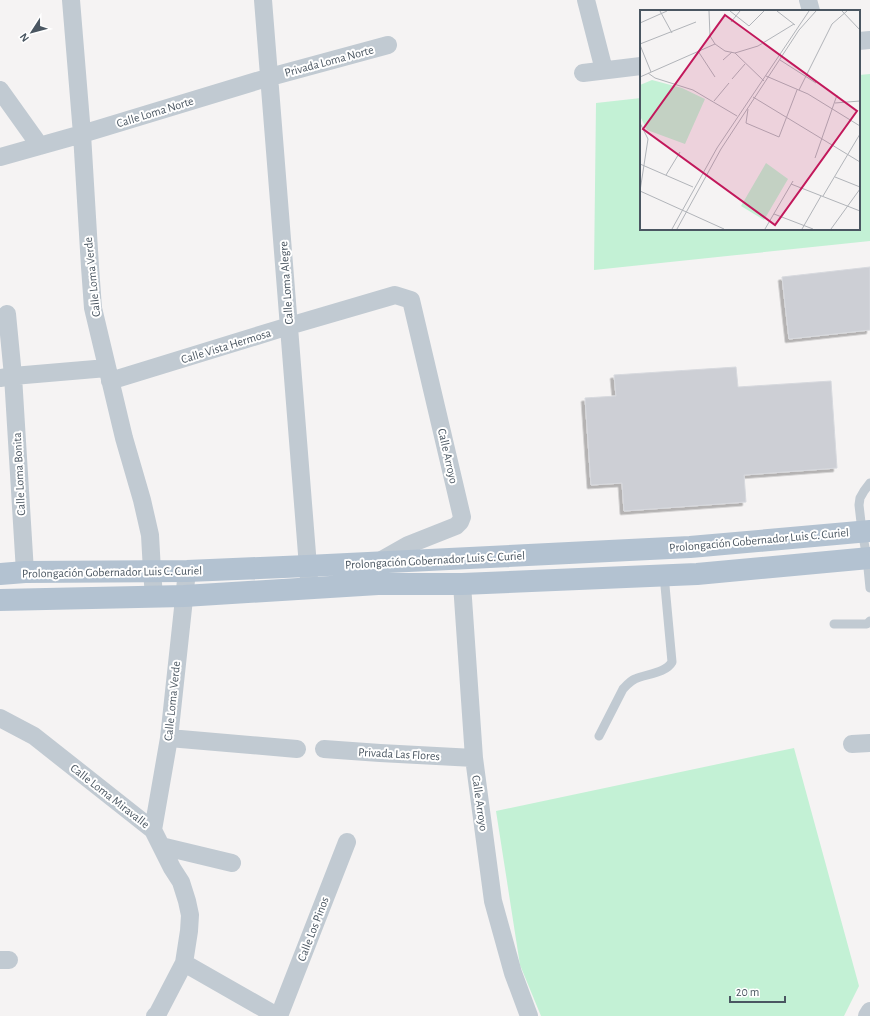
<svg xmlns="http://www.w3.org/2000/svg" width="870" height="1016" font-family="'Alegreya Sans',sans-serif">
<style>
.green{fill:#c3f1d5}
.building{fill:#cdcfd5;stroke:#d7d9de;filter:url(#shadow)}
.lines{fill:none;stroke-linecap:round;stroke-linejoin:round}
.lane{stroke:#c1cad2;stroke-width:9}
.street{stroke:#c1cad2;stroke-width:18}
.primary{stroke:#b3c2d1;stroke-width:22}
.labels{text-anchor:middle;stroke-width:4;stroke-linejoin:round;paint-order:stroke}
.street-label{font-size:12px;fill:#4a5661;stroke:#fff}
.inset-road{fill:none;stroke:#b1b4b9;stroke-width:1}
.view{fill:#c2185b;fill-opacity:0.15;stroke:#c2185b;stroke-width:2}
.inset-edge{fill:none;stroke:#4a5661;stroke-width:2}
</style>
<defs>
<filter id="shadow"><feDropShadow dx="-3.5" dy="3.5" stdDeviation="0" flood-color="#0004"/></filter>
</defs>
<rect width="100%" height="100%" fill="#f5f3f3"/>
<path class="green" d="M870 74V241L594 270 596 103 641 98V229H859V75Z
M794 748 859 986 844 1016H541L520 965 496 811Z"/>
<path class="building" d="M870 267V330L789 339 782 277Z
M736 367 738 387 831 381 837 468 744 475 746 502 624 511 622 483 591 485 585 398 616 396 614 375Z"/>
<g class="lines">
<path class="lane" d="M870 483 864 491 860 498 859 505 862 531 867 558 870 588
M834 624H867L870 621
M599 736 623 689C626 686 630 681 635 679 646 674 666 673 672 662L664 575"/>
<path class="street" d="M71 0 82 134 90 267 93 308 124 438 142 500 150 535 152 571 154 596
M263 0 309 579
M586 0 604 70
M808 0 811 11
M859 41 870 40
M583 73 641 66
M0 90 40 146
M0 157 82 134 270 77 388 45
M7 314 13 376 25 572
M0 378 13 376 107 368
M110 381 289 326 395 295 411 300 462 517 460 522 456 526 408 545 378 562
M462 584 474 758 493 901 513 973 529 1016
M0 718 34 736 153 830 172 868 181 882 187 901 190 915 189 931 184 963 158 1013 155 1016
M169 738 297 749
M852 744 870 743
M324 749 380 753 474 758
M153 830 169 738 187 571
M161 846 232 863
M0 960H9
M184 963 277 1016
M279 1016 347 842
M867 1016 870 1011"/>
<path class="primary" d="M0 574 25 572 187 571 307 566 690 547 870 531
M0 600 184 596 378 584H462L697 574 870 558"/>
</g>
<g class="labels">
<g class="street-label">
<text transform="translate(329 61) rotate(-15)" y="4">Privada Loma Norte</text>
<text transform="translate(155 112) rotate(-17)" y="4">Calle Loma Norte</text>
<text transform="translate(92 277) rotate(-96)" y="4">Calle Loma Verde</text>
<text transform="translate(286 283) rotate(-94)" y="4">Calle Loma Alegre</text>
<text transform="translate(226 346) rotate(-17)" y="4">Calle Vista Hermosa</text>
<text transform="translate(448 456) rotate(77)" y="4">Calle Arroyo</text>
<text transform="translate(19 474) rotate(-93)" y="4">Calle Loma Bonita</text>
<text transform="translate(759 540) rotate(-5)" y="4">Prolongación Gobernador Luis C. Curiel</text>
<text transform="translate(435 560) rotate(-3)" y="4">Prolongación Gobernador Luis C. Curiel</text>
<text transform="translate(112 572) rotate(-1)" y="4">Prolongación Gobernador Luis C. Curiel</text>
<text transform="translate(172 701) rotate(-84)" y="4">Calle Loma Verde</text>
<text transform="translate(399 754) rotate(3)" y="4">Privada Las Flores</text>
<text transform="translate(110 796) rotate(38)" y="4">Calle Loma Miravalle</text>
<text transform="translate(480 803) rotate(82)" y="4">Calle Arroyo</text>
<text transform="translate(313 929) rotate(-69)" y="4">Calle Los Pinos</text>
</g>
</g>
<g transform="translate(640 10)">
<rect width="220" height="220" fill="#f5f3f3"/>
<path d="M12 70 42 78 65 89 45 134 7 120 0 106V75ZM126 153 148 169 124 210 101 196Z" fill="#c3f1d5"/>
<path class="inset-road" d="M20 1 32 23M69 1 70 26 75 34 85 41 95 43 118 36 154 14M90 1 109 16 124 1M137 1 155 15M202 1 220 20M91 12 100 1M0 13 27 1M0 34 56 12M0 35 11 62M58 41 75 67M95 43 124 71M83 50 92 42M140 50 176 73M8 63 15 68 53 80 97 106M126 66 168 84 220 116M0 67 75 34M92 69 105 54M159 80 192 14 207 1M113 87 220 152M74 91 89 73M195 93 220 91M108 99 106 113 139 127 157 80M0 113 8 129 0 181M175 148 197 85M0 154 53 177M26 165 40 142M195 167 220 177M151 174 220 201M0 181 84 219M183 186 220 124M134 204 173 219M32 219 77 138 169 1M37 219 81 139 159 20 176 1M125 219 153 171M162 219 181 186M191 219 220 179"/>
<path class="view" d="M85 5 217 101 135 215 3 119Z"/>
<rect width="220" height="220" class="inset-edge"/>
</g>
<g transform="translate(32 32) rotate(234)" stroke="#ffffff" stroke-width="3" paint-order="stroke">
<path d="M0-3L7 15L0 10L-7 15Z" fill="#4a5661"/>
<text y="-6" font-size="11" font-weight="bold" text-anchor="middle" fill="#4a5661">N</text>
</g>
<path d="M730 996v6h55v-6" fill="none" stroke="#4a5661" stroke-width="2"/>
<text x="736" y="996" font-size="12" fill="#4a5661" stroke="#ffffff" stroke-width="3" paint-order="stroke">20 m</text>
</svg>
